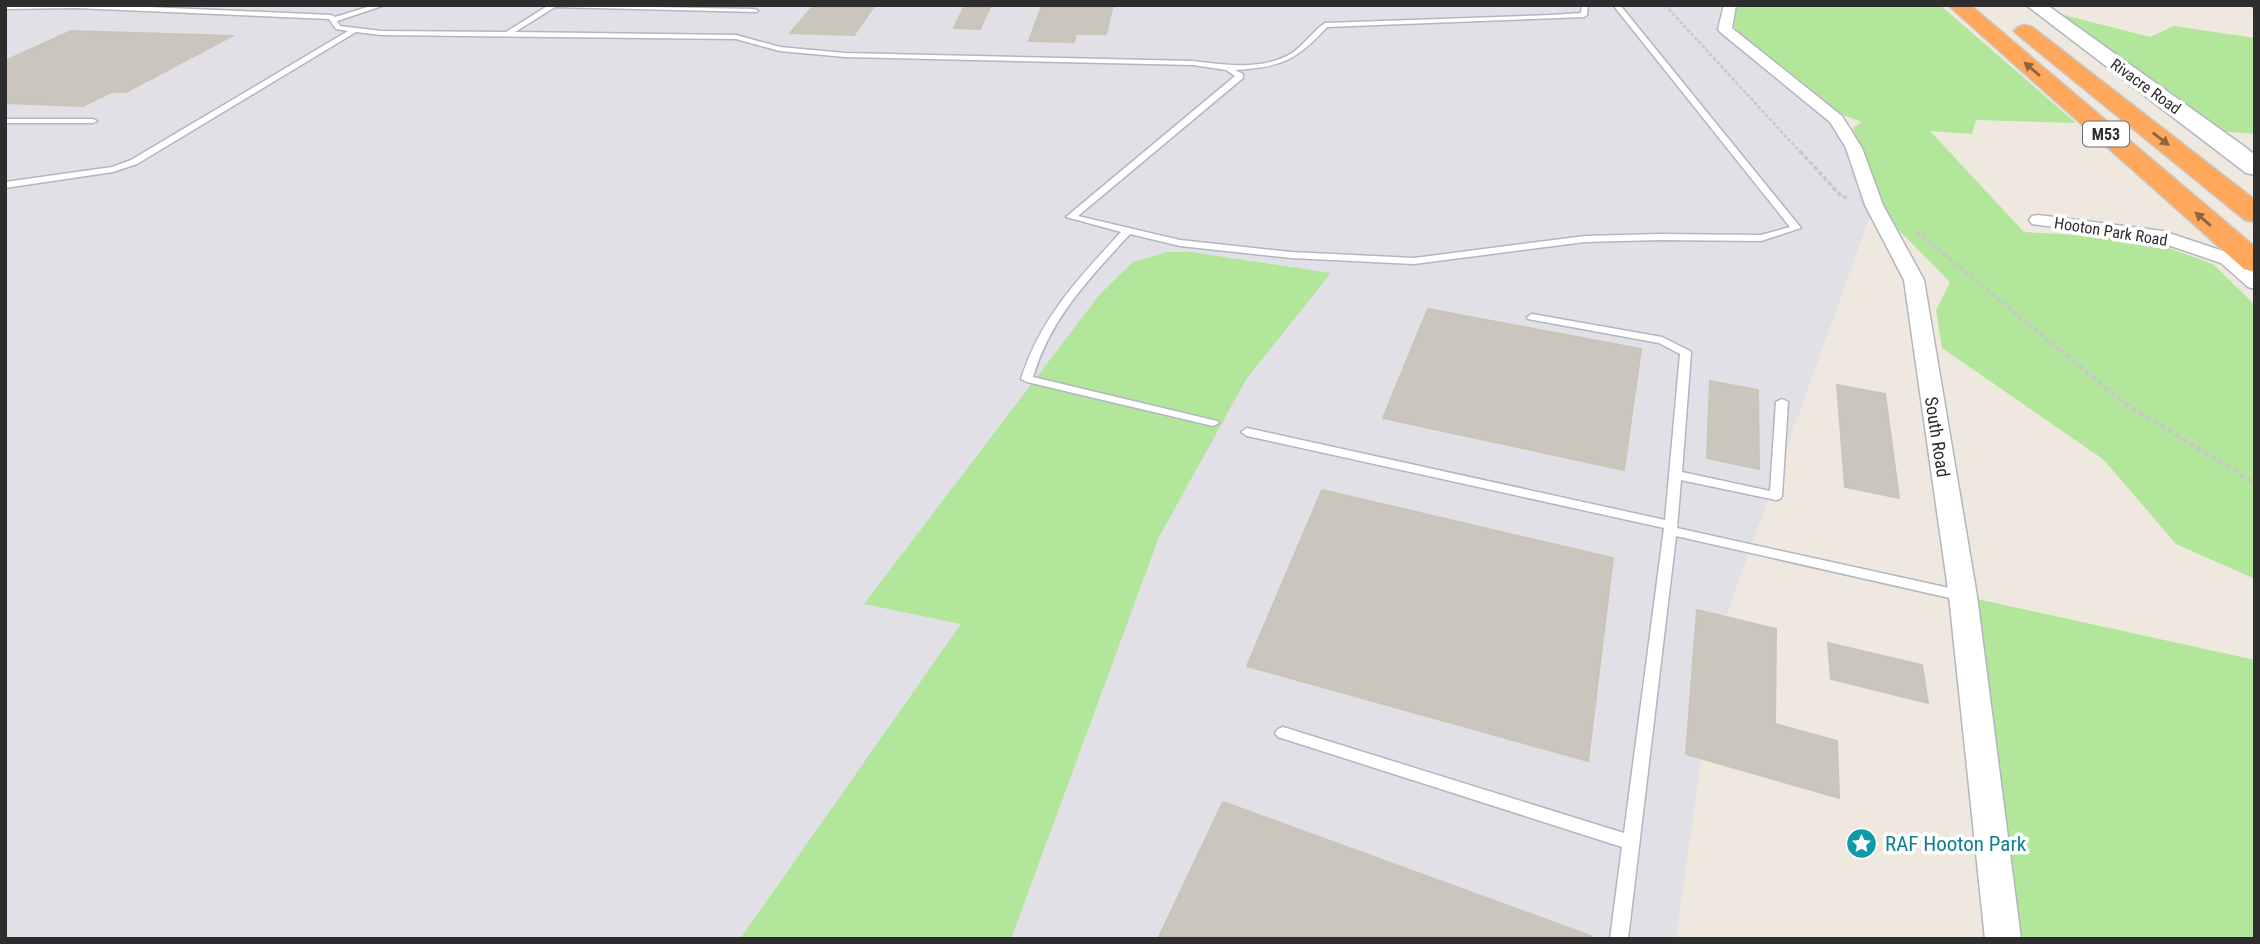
<svg xmlns="http://www.w3.org/2000/svg" width="2260" height="944" font-family="'Roboto Condensed',sans-serif">
<style>
.industrial{fill:#e2e0e7}
.green{fill:#b2e69b}
.building{fill:#cac6be;stroke:#cac5b8;stroke-width:2}
.lines{fill:none;stroke-linecap:round;stroke-linejoin:round}
.lane-casing{stroke:#b3b5c0;stroke-width:3}
.street-casing{stroke:#b3b5c0;stroke-width:3}
.secondary-casing{stroke:#b3b5c0;stroke-width:3}
.highway-casing{stroke:#c8c8c8;stroke-width:3}
.path-far2{stroke:#c8c8c8;stroke-width:2.5;stroke-dasharray:3.5 2;stroke-linecap:butt}
.path-far1{stroke:#c8c8c8;stroke-width:3.5;stroke-dasharray:4.5 2.5;stroke-linecap:butt}
.path{stroke:#c8c8c8;stroke-width:4.5;stroke-dasharray:5 3.5;stroke-linecap:butt}
.lane{fill:#fff;fill-rule:evenodd}
.street{fill:#fff;fill-rule:evenodd}
.secondary{fill:#fff;fill-rule:evenodd}
.highway{fill:#ffa75a;fill-rule:evenodd}
.oneway{fill:#8c6441}
.labels{text-anchor:middle;stroke-width:7;stroke-linejoin:round;paint-order:stroke}
.far-street-label{font-size:16px;fill:#2d2d2d;stroke:#fff}
.shield{fill:#fff;stroke:#6c6c6c;stroke-width:2}
.shield-label{font-size:16px;font-weight:bold;fill:#2d2d2d}
.street-label{font-size:18px;fill:#2d2d2d;stroke:#fff}
.near-culture-label{font-size:21px;fill:#0d838f;stroke:#fff;text-anchor:start}
</style>
<rect width="100%" height="100%" fill="#eee8df"/>
<path class="industrial" d="M5 5H1730L1725 29 1836 119 1874 205 1718 639 1676 939H5Z"/>
<path class="green" d="M1737 5H1940L2076 123 1976 120 1972 134 1930 131 2024 232 2144 239 2213 264 2255 305V579L2176 544 2104 460 1942 348 1936 310 1950 282 1874 205 1853 128 1862 122 1843 115 1741 34 1731 23Z
M2052 12 2150 37 2174 26 2255 38V134L2207 130Z
M1167 252H1191L1331 273 1247 378 1159 537 1011 939H740L961 624 864 604 1100 294 1133 262Z
M1963 596 2255 660V939H2003Z"/>
<path class="building" d="M814 5H875L854 35 790 33Z
M965 5H991L980 29 954 28Z
M1042 5H1113L1106 34H1076L1074 42 1029 41Z
M71 31 232 36 126 92H111L83 106 5 103V61Z
M1428 309 1641 349 1624 470 1383 418Z
M1710 381 1758 390 1759 469 1707 458Z
M1837 385 1885 394 1899 498 1845 487Z
M1322 490 1613 558 1588 761 1247 666Z
M1697 610 1776 629 1775 724 1837 741 1839 798 1686 754Z
M1828 643 1922 665 1928 703 1831 679Z
M1223 802 1591 936 1590 939H1158Z"/>
<g class="lines">
<defs>
<path id="lane" d="M5 5H103L331 15 335 17 374 5H385L337 21 340 26 381 31 506 32 549 5 755 9 758 11 757 12 555 7 515 32 736 35 780 47 845 53 1193 61C1225 65 1263 71 1292 53 1304 45 1313 31 1325 23L1551 15 1581 13 1582 5H1588L1587 15 1584 17 1327 27C1296 61 1281 67 1235 70L1243 74V78L1078 216 1180 240 1291 252 1414 258 1585 236 1660 234 1761 235 1790 227 1613 5H1620L1801 228 1761 241 1660 240 1585 242 1414 264 1291 258 1180 246 1130 234C1089 279 1051 317 1033 377L1217 421 1219 423 1213 426 1027 382 1021 379C1040 318 1079 278 1121 232L1066 217 1235 76 1226 70 1193 65 845 57 780 51 736 39 381 35 356 32 137 164 113 172 5 188V182L112 167 131 160 348 31 336 29 329 19 76 8 5 9Z
M2250 5H2255V8Z
M5 119H93L97 121 93 123H5Z
M1532 314 1662 337 1690 351 1691 353 1682 472 1770 491 1776 402 1782 399 1788 402 1782 496 1780 499 1776 500 1681 480 1677 528 1963 591 1968 593 1970 596 1968 599 1963 601 1676 536 1628 939H1610L1622 847 1278 737 1275 733 1278 729 1283 727 1624 833 1664 528 1247 436 1241 432 1247 428 1665 520 1680 354 1659 343 1528 319 1527 317Z"/>
<path id="street" d="M1724 5H1736L1732 28 1842 116 1862 148 1883 205 1924 280 1977 596 2021 939H1985L1949 596 1904 280 1865 205 1846 148 1830 122 1720 32 1718 29Z
M2038 215 2163 231 2235 255 2255 272V289L2248 287 2221 263 2153 240 2032 224 2029 220 2032 216Z"/>
<path id="secondary" d="M2026 5H2047L2245 147 2255 155V175L2246 173Z"/>
<path id="highway" d="M1948 5H1970L2255 247V272L2244 269Z
M2025 25 2032 27 2255 200V222L2245 220 2018 35 2014 31 2018 27Z"/>
</defs>
<use href="#lane" class="lane-casing"/>
<use href="#street" class="street-casing"/>
<use href="#secondary" class="secondary-casing"/>
<use href="#highway" class="highway-casing"/>
<path class="path-far2" d="M1665 5 1801 153"/>
<path class="path-far1" d="M1800 151 1841 196 1847 198
M1916 231 2061 351"/>
<path class="path" d="M2059 349 2121 401 2255 483"/>
<use href="#lane" class="lane"/>
<use href="#street" class="street"/>
<use href="#secondary" class="secondary"/>
<use href="#highway" class="highway"/>
</g>
<defs><path id="oneway-solid" d="M-6-.8H1V-3.2L6.5 0L1 3.2V.8H-6Z" transform="scale(1.75)"/></defs>
<g class="oneway">
<use href="#oneway-solid" transform="translate(2032 69) rotate(-139)"/>
<use href="#oneway-solid" transform="translate(2161 139) rotate(38)"/>
<use href="#oneway-solid" transform="translate(2203 219) rotate(-139)"/>
</g>
<defs>
<symbol id="sight-disc" viewBox="-11 -11 22 22"><circle r="9.5" fill="#0f9aa8" stroke="#fff"/><path d="M0-6L1.8-2.2L6-1.7L2.9 1.2L3.7 5.4L0 3.3L-3.7 5.4L-2.9 1.2L-6-1.7L-1.8-2.2Z" fill="#fff"/></symbol>
</defs>
<g fill-rule="evenodd">
<use href="#sight-disc" x="1844" y="826" width="35" height="35"/>
</g>
<g class="labels">
<g class="far-street-label">
<text transform="translate(2146 86) rotate(36)" y="6">Rivacre Road</text>
<text transform="translate(2111 231) rotate(9)" y="6">Hooton Park Road</text>
</g>
<rect class="shield" x="2083" y="121.5" width="46" height="25" rx="5"/>
<g class="shield-label">
<text x="2106" y="140">M53</text>
</g>
<g class="street-label">
<text transform="translate(1937 437) rotate(81)" y="6">South Road</text>
</g>
<g class="near-culture-label">
<text x="1885" y="851">RAF Hooton Park</text>
</g>
</g>
<rect width="2260" height="944" fill="none" stroke="#2d2d2d" stroke-width="14"/>
</svg>
